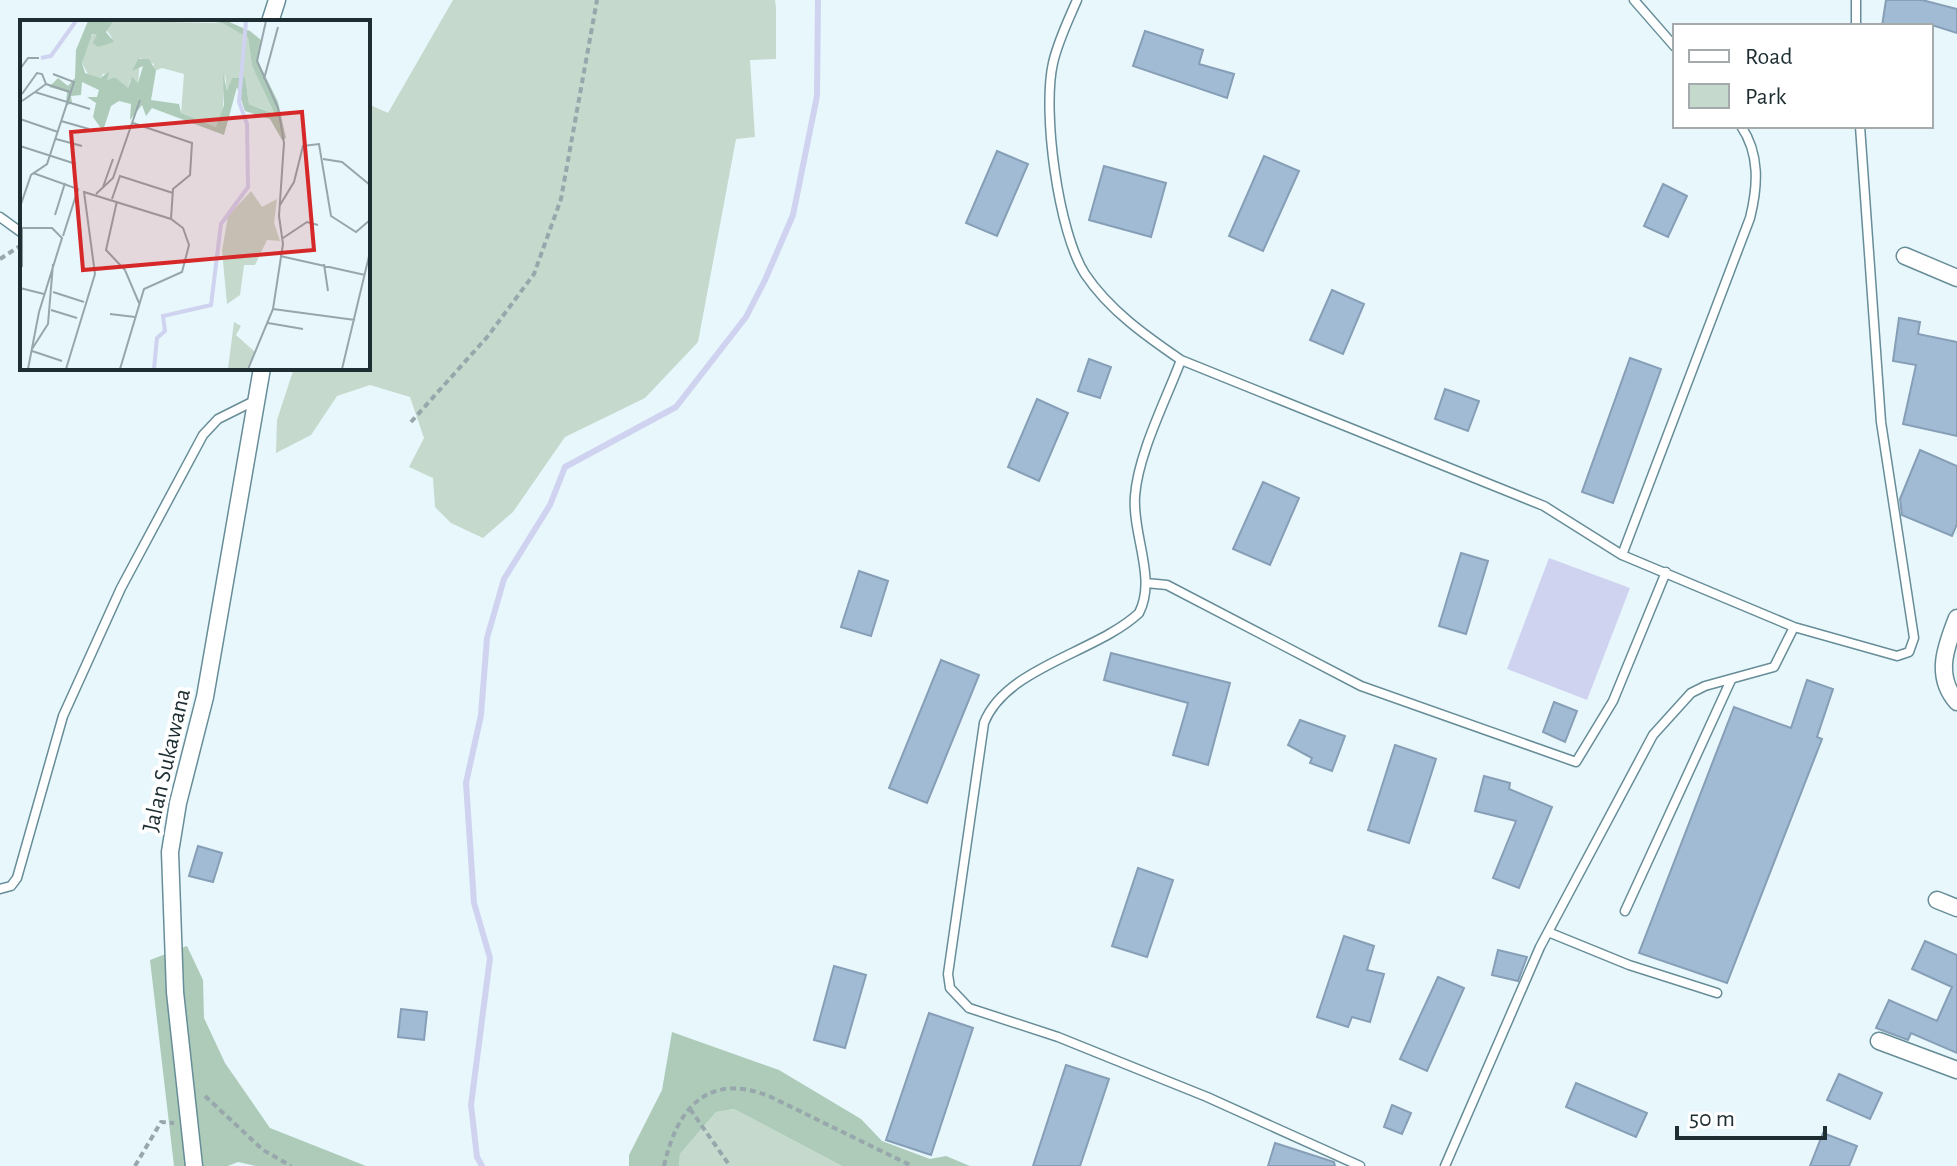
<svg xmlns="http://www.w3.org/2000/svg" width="1957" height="1166" font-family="'Alegreya Sans',sans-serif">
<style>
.green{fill:#c5d9cc}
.forest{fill:#adcbb8}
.water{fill:#cfd3f0}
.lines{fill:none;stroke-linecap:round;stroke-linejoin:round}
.stream{stroke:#cfd3f0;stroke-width:6}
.building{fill:#a2bbd4;stroke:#869eb6;stroke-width:2}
.lane-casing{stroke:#678d98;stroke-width:11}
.street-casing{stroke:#678d98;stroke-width:19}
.path{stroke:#97a7ac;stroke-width:4;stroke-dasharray:6 4;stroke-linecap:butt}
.lane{stroke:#fff;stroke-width:8}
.street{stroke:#fff;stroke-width:16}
.labels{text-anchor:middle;stroke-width:8;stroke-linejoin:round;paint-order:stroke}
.street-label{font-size:24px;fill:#1d2d32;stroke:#fff}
.inset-river{fill:none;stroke:#cfd3f0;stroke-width:4}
.inset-road{fill:none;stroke:#96a6ab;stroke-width:2}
.view{fill:#d62828;fill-opacity:0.15;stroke:#d62828;stroke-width:4}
.inset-edge{fill:none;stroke:#1d2d32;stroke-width:4}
</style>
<rect width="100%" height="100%" fill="#e7f7fc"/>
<path class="green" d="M453 0H775L776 8V59L750 60 755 137 736 139 698 342 645 398 565 437 513 512 483 538 451 523 435 507 433 478 409 467 424 438 410 397 370 385 337 396 311 435 276 453 277 420 294 368H368V104L388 113Z
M734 1109 842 1166H679L680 1154 716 1112Z"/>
<path class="forest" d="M187 946 203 980 204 1018 225 1063 270 1128 366 1166H256L238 1162 228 1166H174L150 960Z
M672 1032 779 1070 861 1119 882 1141 930 1159 946 1156 970 1166H842L734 1109 716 1112 680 1154 679 1166H629V1155L662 1090Z"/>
<path class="water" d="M1549 558 1630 588 1587 700 1507 669Z"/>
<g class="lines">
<path class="stream" d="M482 1166 477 1157 471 1105 490 958 474 903 466 783 481 715 487 638 504 579 550 505 565 467 676 407 746 317 765 280 793 215 817 96 818 0"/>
</g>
<path class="building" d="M1886 0H1922L1957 9V33L1935 26H1882Z
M1145 31 1203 50 1199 64 1234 74 1227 98 1133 66Z
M997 151 1028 164 997 236 966 223Z
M1264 156 1299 171 1263 251 1229 236Z
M1104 166 1166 183 1151 237 1089 220Z
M1663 184 1687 196 1668 237 1644 226Z
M1332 290 1364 304 1343 354 1310 340Z
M1899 318 1920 322 1918 334 1957 342V436L1903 424 1916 365 1893 361Z
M1630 358 1661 369 1613 503 1582 492Z
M1089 359 1111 367 1100 398 1078 391Z
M1445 389 1479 401 1468 431 1435 419Z
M1037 399 1068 413 1039 481 1008 467Z
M1920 450 1957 466V524L1952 536 1902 515 1900 499Z
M1263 482 1299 498 1270 565 1233 549Z
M1461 553 1488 561 1466 634 1439 626Z
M859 571 888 581 871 636 841 627Z
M1111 653 1230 683 1208 765 1173 755 1188 703 1104 680Z
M941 660 979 675 927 803 889 788Z
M1807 680 1833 689 1817 737 1822 739 1727 983 1639 953 1734 707 1791 728Z
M1554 702 1577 711 1565 742 1543 732Z
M1300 720 1345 736 1332 771 1310 763 1312 758 1288 745Z
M1395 745 1436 759 1409 843 1368 830Z
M1484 776 1510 783 1509 789 1552 807 1519 888 1493 878 1516 821 1475 811Z
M198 846 222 853 213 882 189 876Z
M1138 868 1173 880 1147 957 1112 946Z
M1344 936 1374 946 1367 970 1384 974 1370 1022 1352 1017 1348 1027 1317 1017Z
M1925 941 1957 955V1053L1911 1033 1908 1040 1876 1028 1889 1000 1937 1021 1952 987 1912 969Z
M1498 950 1527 957 1518 981 1492 975Z
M834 966 866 975 845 1048 814 1040Z
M1438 977 1464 988 1427 1071 1400 1059Z
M401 1009 427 1012 424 1040 398 1037Z
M929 1013 973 1028 931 1155 886 1140Z
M1066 1065 1109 1079 1080 1166H1033Z
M1839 1074 1882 1093 1870 1119 1827 1100Z
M1576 1083 1647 1113 1636 1137 1566 1107Z
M1392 1105 1411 1113 1402 1134 1384 1127Z
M1823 1133 1857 1146 1849 1166H1810Z
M1275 1143 1334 1162 1335 1166H1268Z"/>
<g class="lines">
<defs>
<path id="lane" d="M1077 0C1068 21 1058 41 1053 63 1042 111 1058 232 1085 274 1109 310 1146 336 1181 360L1544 506 1622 555 1794 627 1897 656 1909 652 1914 638 1881 422 1860 126
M1634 0 1675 47
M1856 0V26
M0 217 22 233
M1181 360C1166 400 1138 454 1135 496 1132 535 1157 578 1139 613 1096 653 1006 667 984 723L948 974 950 988 969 1008 1058 1037 1207 1097 1360 1166
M1622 555 1750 218C1758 186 1760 154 1741 126
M1146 583 1167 585 1361 686 1576 762 1613 701 1666 572
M0 889 11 886 17 878 63 716 121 588 203 435 218 419 256 400
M1625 911 1731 680
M1548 932 1629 965 1717 993
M1445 1166 1540 947 1653 735 1691 693 1705 686 1774 667 1794 627"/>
<path id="street" d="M270 22 277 0
M1905 256 1957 278
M1957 618C1946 646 1934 676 1957 702
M1937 900 1957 908
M1879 1041 1957 1070
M194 1166 175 992 170 852 178 803 205 697 262 368"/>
</defs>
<use href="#lane" class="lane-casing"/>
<use href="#street" class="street-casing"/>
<path class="path" d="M0 259 20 246
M411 422 488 336 534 274 561 199 597 0
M205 1096 263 1150 291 1166
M690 1109 730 1166
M135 1166 161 1122 174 1123
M664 1166C677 1107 709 1071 771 1097L912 1166"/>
<use href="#lane" class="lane"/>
<use href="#street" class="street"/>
</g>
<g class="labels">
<g class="street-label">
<text transform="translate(166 760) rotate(-77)" y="8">Jalan Sukawana</text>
</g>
</g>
<g transform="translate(20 20)">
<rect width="350" height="350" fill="#e7f7fc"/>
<path d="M93 1 202 3 228 18 232 46 256 94 229 84 225 57 212 58 207 73 205 53 202 101 196 107 161 93 164 54 142 48 132 52 134 44 120 38 118 63 110 60 108 69 95 57 87 60 84 53 80 58 69 56 62 43 69 18 75 12 85 23 92 18 86 9ZM231 171 242 187 257 179 254 203 260 221 247 220 235 245H224L220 275 207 284 202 231 208 196ZM214 302 221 306 216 315 235 332 226 349H208Z" fill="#c5d9cc"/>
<path d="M68 1H93L86 12 94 22 78 27 73 23 77 14H72L62 43 65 53 80 58 89 52 87 60 95 57 108 68 112 57 118 63 123 46 112 51 118 39H129L136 51 131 80 159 84 161 93 196 107 204 85 203 53 207 71 212 58 225 57 229 84 255 94 232 46 228 18 202 3 186 1H207L230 11 241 20 238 41 258 82 266 118 262 120 250 99 225 91 217 67 204 115 132 88 126 96 122 85 110 100 111 84 99 81 91 86 83 111 73 97 76 83 67 77H77L79 70 62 62 61 75 51 76 52 83 46 86 47 72 29 67 38 58 48 66 55 58 56 30Z" fill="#adcbb8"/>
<path class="inset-river" d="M21 38 31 36 56 1M134 349 137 318 145 311 143 296 191 285 201 204 228 167 227 104 219 82 226 1"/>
<path class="inset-road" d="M0 49 8 38H19M244 59 258 7M26 64 50 72M2 74 17 53 22 54 26 64 15 72M2 81 15 72 70 89M0 99 38 112M41 101 69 109M113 103 172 123 170 155 153 169 151 199M36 119 62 126M0 126 56 144M303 139 322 142 350 165M13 153 58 169 43 216M83 167 93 139M76 174 93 158 120 80M92 179 100 156 153 173M97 181 86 230 105 250 119 283M260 185 274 162 283 126 299 124 311 196 336 212 350 200M0 187 11 155 27 144 54 62 33 54M35 195 45 163M0 208H32L42 218 19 292 8 349M263 218 287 202 298 205M260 236 345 255M304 244 308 271M2 247V208M0 268 24 274M33 272 64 282M253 289 335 300M31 290 57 298M90 294 115 297M248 303 283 309M12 329 28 304 33 244M12 331 42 341M46 349 75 254 64 172 151 199 163 208 169 225 162 252 124 269 100 349M228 349 253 289 263 224 259 196 264 123 258 88 237 41 246 1M322 349 350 232"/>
<path class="view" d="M282 92 294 230 63 250 51 112Z"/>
<rect width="350" height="350" class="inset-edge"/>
</g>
<rect x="1673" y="24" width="260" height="104" fill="#ffffff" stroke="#a5abad" stroke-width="2"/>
<rect x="1689" y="50" width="40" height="12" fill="#ffffff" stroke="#a5abad" stroke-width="2"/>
<text x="1745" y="64" font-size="24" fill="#1d2d32">Road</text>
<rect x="1689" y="84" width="40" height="24" fill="#c5d9cc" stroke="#a5abad" stroke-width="2"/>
<text x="1745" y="104" font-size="24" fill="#1d2d32">Park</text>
<path d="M1677 1126v12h148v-12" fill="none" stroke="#1d2d32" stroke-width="4"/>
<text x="1689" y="1126" font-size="24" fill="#1d2d32" stroke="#ffffff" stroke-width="6" paint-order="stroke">50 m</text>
</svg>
